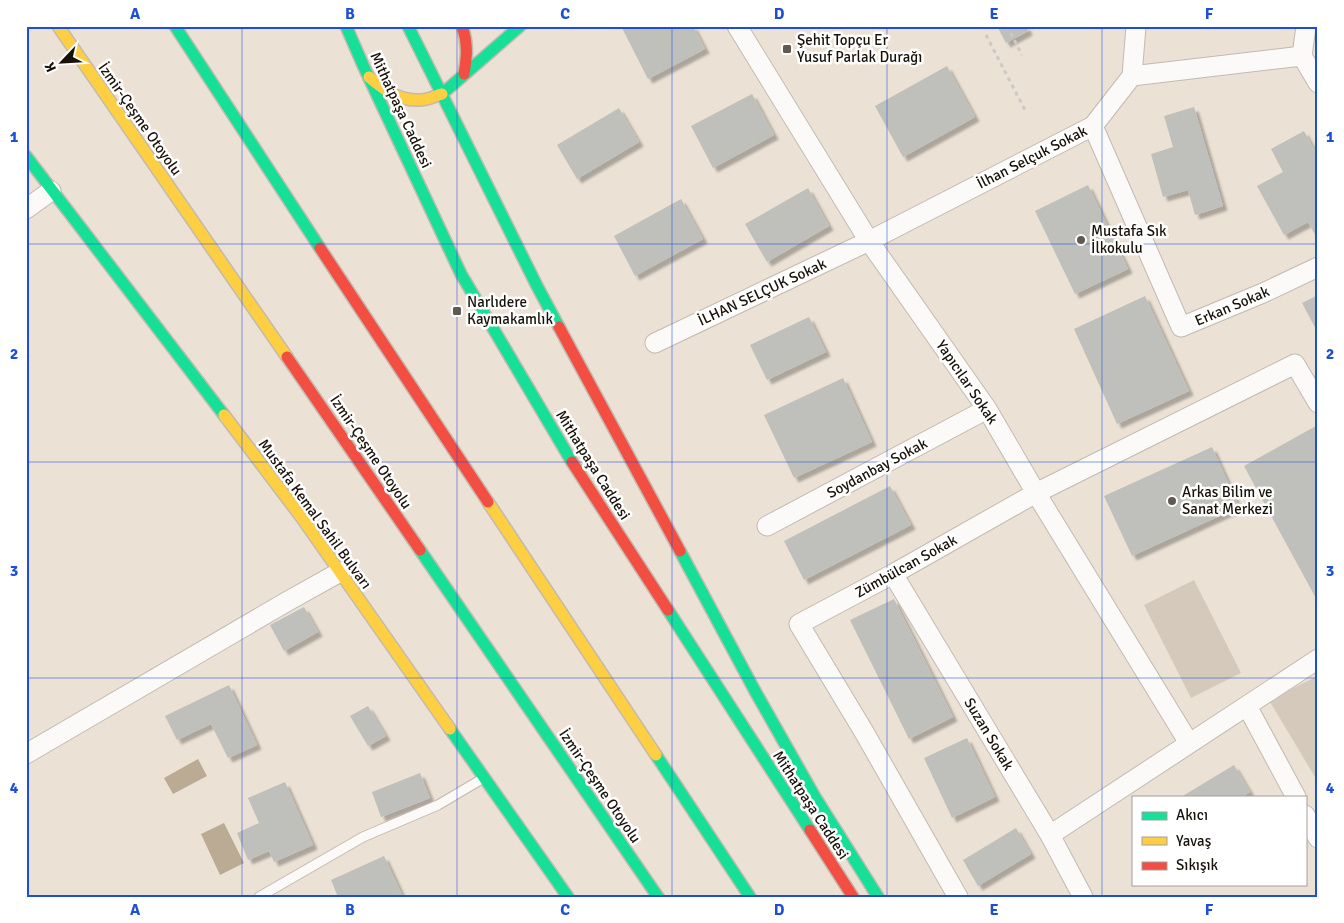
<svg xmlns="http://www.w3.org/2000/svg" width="1344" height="923" font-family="Signika,sans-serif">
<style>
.green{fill:#d4c9ba}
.water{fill:#bbaa94}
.building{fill:#bfc0bc;filter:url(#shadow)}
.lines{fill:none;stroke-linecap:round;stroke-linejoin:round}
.lane-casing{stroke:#c2bab0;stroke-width:11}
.street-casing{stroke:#c2bab0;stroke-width:21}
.fast-casing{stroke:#c2bab0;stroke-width:14}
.slow-casing{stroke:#c2bab0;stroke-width:14}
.jam-casing{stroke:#c2bab0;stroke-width:14}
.path{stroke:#cdcac6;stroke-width:3;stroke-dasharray:4 4;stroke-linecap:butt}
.lane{stroke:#fcfaf9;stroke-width:9}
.street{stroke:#fcfaf9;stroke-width:19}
.fast{stroke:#16e098;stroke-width:11}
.slow{stroke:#ffcf43;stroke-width:11}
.jam{stroke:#f24e42;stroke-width:11}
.grid{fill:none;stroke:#1d4ed8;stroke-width:1;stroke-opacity:0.55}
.poi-dot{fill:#625a51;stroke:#fff;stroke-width:2}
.labels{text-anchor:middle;stroke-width:5;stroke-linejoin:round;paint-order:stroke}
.poi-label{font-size:15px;fill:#19120b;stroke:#fff;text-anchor:start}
.street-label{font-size:15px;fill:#19120b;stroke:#fff}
.neatline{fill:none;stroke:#1d4ed8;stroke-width:2}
.grid-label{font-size:16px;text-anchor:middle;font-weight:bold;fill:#1d4ed8}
</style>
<defs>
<filter id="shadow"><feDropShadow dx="4.5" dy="4.5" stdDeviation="1" flood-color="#0004"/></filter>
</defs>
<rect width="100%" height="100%" fill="#ebe1d4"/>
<path class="green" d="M1194 580 1241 673 1191 698 1144 605Z
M1318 676V782L1269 700Z"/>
<path class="water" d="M198 759 207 776 173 794 164 778Z
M224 823 244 863 220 875 201 834Z"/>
<path class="building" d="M621 26H693L705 49 648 79Z
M997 26H1026L1028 31 1006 43Z
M947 66 975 117 903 157 875 106Z
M752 94 774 135 713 168 691 126Z
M1194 107 1223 206 1195 215 1188 190 1163 197 1151 154 1173 147 1164 116Z
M619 108 639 142 577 179 557 145Z
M1304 131 1318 157V240L1308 222 1284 235 1257 186 1283 172 1271 149Z
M1088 185 1128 269 1075 294 1035 211Z
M808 188 829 226 767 262 745 224Z
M681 199 703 239 635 276 614 236Z
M1318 295V333L1302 303Z
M1145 296 1189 391 1117 424 1074 329Z
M809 317 826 352 767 380 750 345Z
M843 378 872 442 794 478 764 415Z
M1316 426 1318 429V602L1244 466Z
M1212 447 1239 507 1132 556 1104 496Z
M890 486 911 525 804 580 784 541Z
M894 599 953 717 909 739 850 620Z
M304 607 318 632 284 651 270 625Z
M229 685 257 745 228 758 211 724 177 740 165 716Z
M368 706 386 736 368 746 350 716Z
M967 738 995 797 952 818 924 758Z
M1234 765 1250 792 1242 797H1181Z
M420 773 430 798 381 817 372 792Z
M285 782 313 845 274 862 269 851 248 860 237 833 259 823 248 798Z
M1016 828 1031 854 978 886 963 860Z
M384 856 403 897H338L331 880Z"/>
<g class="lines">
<defs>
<path id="lane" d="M259 897 363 837 438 805 482 779"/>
<path id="street" d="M737 26 869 241 987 409 1036 493 1189 743
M1306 26 1302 56 1318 83
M1132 76 1136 26
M1093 126 1181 327 1263 293 1318 267
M26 209 51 191
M655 343 869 241 1093 126 1132 76 1302 56
M767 526 987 409
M893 574 1050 835 1083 897
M1247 706 1296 797
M26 754 288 601 340 572
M1305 815 1318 838
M1050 835 1318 659
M958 897 864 732 799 624 893 574 1036 493 1295 364 1318 403"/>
<path id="fast" d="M175 26 320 248
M346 26 363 65 461 274 572 462
M408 26 537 286 559 327
M442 94 520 26
M26 156 224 415
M420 550 658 897
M680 551 755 691 815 797 878 897
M668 610 810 830
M450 729 568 897
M656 755 750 897"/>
<path id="slow" d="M58 26 287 357
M369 77C385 91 404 104 427 99 432 98 437 95 442 94
M224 415 302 518 450 729
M488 502 656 755"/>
<path id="jam" d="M462 26C468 43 467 57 464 74
M320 248 488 502
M559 327 680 551
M287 357 420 550
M572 462 668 610
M810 830 853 897"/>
</defs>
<use href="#lane" class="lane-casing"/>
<use href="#street" class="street-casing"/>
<use href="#fast" class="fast-casing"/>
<use href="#slow" class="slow-casing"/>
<use href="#jam" class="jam-casing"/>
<path class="path" d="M1007 26 1022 55
M986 35 1025 110"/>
<use href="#lane" class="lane"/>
<use href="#street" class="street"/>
<use href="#fast" class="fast"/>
<use href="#slow" class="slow"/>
<use href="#jam" class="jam"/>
</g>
<path class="grid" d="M242 26V897M457 26V897M672 26V897M887 26V897M1102 26V897M26 244H1318M26 462H1318M26 678H1318"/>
<g class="poi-dot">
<rect x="782" y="44" width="10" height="10" rx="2.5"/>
<circle cx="1081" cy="240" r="5"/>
<rect x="452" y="306" width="10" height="10" rx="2.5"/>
<circle cx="1172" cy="501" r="5"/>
</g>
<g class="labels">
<g class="poi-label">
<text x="797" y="45">Şehit Topçu Er<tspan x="797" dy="17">Yusuf Parlak Durağı</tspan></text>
<text x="1091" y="236">Mustafa Sık<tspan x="1091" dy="17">İlkokulu</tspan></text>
<text x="467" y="307">Narlıdere<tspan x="467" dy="17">Kaymakamlık</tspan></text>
<text x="1182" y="497">Arkas Bilim ve<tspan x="1182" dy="17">Sanat Merkezi</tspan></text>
</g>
<g class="street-label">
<text transform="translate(401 110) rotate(65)" y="5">Mithatpaşa Caddesi</text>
<text transform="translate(140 119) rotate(55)" y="5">İzmir-Çeşme Otoyolu</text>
<text transform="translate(1032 157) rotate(-27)" y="5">İlhan Selçuk Sokak</text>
<text transform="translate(762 292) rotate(-25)" y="5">İLHAN SELÇUK Sokak</text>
<text transform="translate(1232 306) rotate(-23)" y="5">Erkan Sokak</text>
<text transform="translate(967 382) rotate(56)" y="5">Yapıcılar Sokak</text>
<text transform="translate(371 452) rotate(56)" y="5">İzmir-Çeşme Otoyolu</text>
<text transform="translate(593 465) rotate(58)" y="5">Mithatpaşa Caddesi</text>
<text transform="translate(877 468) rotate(-28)" y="5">Soydanbay Sokak</text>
<text transform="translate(315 514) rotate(54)" y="5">Mustafa Kemal Sahil Bulvarı</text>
<text transform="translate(906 566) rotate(-29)" y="5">Zümbülcan Sokak</text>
<text transform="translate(989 734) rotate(59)" y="5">Suzan Sokak</text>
<text transform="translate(600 786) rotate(56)" y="5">İzmir-Çeşme Otoyolu</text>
<text transform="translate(811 805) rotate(57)" y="5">Mithatpaşa Caddesi</text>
</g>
</g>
<rect width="1344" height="923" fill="none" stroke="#ffffff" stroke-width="55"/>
<rect x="1132" y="796" width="175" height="90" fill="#ffffff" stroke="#a3a09d"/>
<rect x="1142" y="812" width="25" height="8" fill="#16e098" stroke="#a3a09d"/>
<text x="1176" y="820" font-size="15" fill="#19120b">Akıcı</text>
<rect x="1142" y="837" width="25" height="8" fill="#ffcf43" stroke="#a3a09d"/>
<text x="1176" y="846" font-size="15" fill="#19120b">Yavaş</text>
<rect x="1142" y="862" width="25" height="8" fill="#f24e42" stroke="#a3a09d"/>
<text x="1176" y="870" font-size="15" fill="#19120b">Sıkışık</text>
<g transform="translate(62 62) rotate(245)" stroke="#ffffff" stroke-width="4" paint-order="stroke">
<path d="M0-4L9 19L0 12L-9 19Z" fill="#19120b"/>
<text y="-8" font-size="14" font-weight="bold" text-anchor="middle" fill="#19120b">K</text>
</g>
<rect x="28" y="28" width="1288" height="868" class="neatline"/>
<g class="grid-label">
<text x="135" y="19">A</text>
<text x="350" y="19">B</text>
<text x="565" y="19">C</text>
<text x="779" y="19">D</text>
<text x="994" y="19">E</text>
<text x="1209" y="19">F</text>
<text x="14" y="142">1</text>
<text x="1330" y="142">1</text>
<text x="14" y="359">2</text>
<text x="1330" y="359">2</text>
<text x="14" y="576">3</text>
<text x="1330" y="576">3</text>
<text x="14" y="793">4</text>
<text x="1330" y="793">4</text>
<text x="135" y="915">A</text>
<text x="350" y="915">B</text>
<text x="565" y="915">C</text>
<text x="779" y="915">D</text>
<text x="994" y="915">E</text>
<text x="1209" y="915">F</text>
</g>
</svg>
